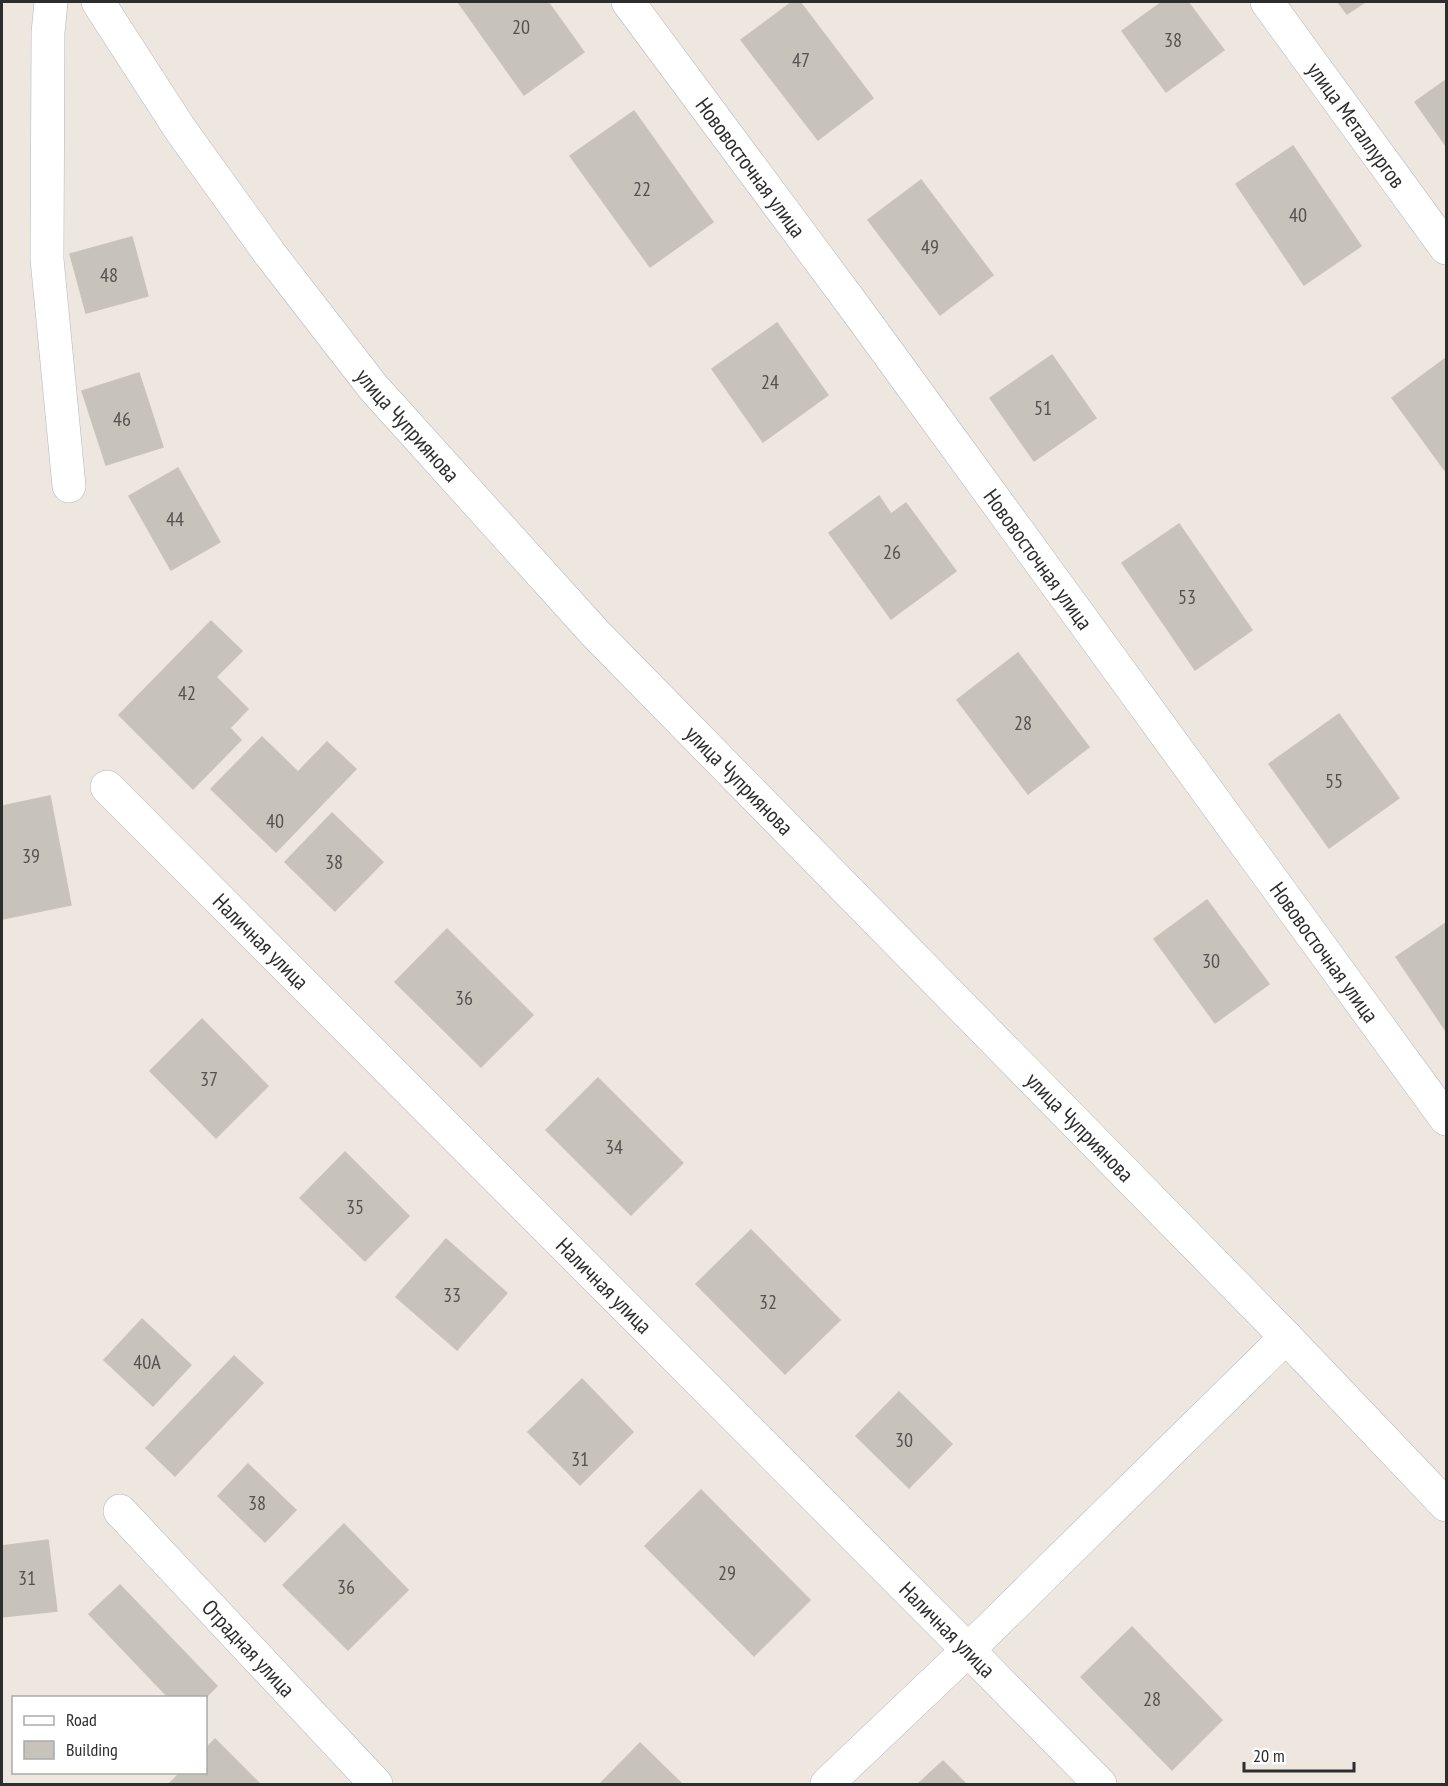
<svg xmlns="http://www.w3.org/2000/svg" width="1448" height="1786" font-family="'PT Sans Narrow',sans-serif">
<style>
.building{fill:#c7c2ba;stroke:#cac3b8;stroke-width:1.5}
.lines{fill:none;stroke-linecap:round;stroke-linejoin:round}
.minor-casing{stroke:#b3b6c0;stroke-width:34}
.minor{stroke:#fff;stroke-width:33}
.labels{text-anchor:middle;stroke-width:4.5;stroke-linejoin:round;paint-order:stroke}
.number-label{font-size:20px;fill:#545250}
.street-label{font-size:22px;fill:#2d2d2d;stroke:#fff}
</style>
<rect width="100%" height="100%" fill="#eee7df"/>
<path class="building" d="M458 2H548L584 52 524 95Z
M792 2H800L873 98 818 140 741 40Z
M1162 2H1188L1224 50 1166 92 1122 31Z
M1338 2H1365L1347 14Z
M1446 80V146L1415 102Z
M634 111 713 222 650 267 570 156Z
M1293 146 1361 246 1304 285 1236 184Z
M921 180 993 275 940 315 868 220Z
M132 237 148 296 86 313 70 254Z
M777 323 828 395 763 442 712 369Z
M1052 355 1096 418 1034 461 990 398Z
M1446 358V472L1392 398Z
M139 373 163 447 106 465 82 391Z
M178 468 220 542 171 570 129 496Z
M879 496 891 514 906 503 956 571 891 619 829 533Z
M1179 524 1252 630 1195 670 1122 563Z
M211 621 242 651 216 677 248 709 230 728 241 740 193 789 119 715Z
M1018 653 1089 747 1028 794 957 700Z
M1339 714 1399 798 1329 848 1269 764Z
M262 737 298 772 327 742 356 769 276 852 211 789Z
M50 796 71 905 2 919V806Z
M332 813 383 862 335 911 285 862Z
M1207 900 1269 984 1215 1023 1154 939Z
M1446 923V1031L1396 957Z
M447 929 533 1015 481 1067 395 982Z
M202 1019 268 1086 216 1138 150 1071Z
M598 1078 683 1163 631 1215 546 1130Z
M345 1152 409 1216 365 1261 300 1198Z
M751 1230 840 1320 785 1374 696 1284Z
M446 1239 507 1293 457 1350 396 1297Z
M142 1319 191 1365 153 1406 104 1360Z
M234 1356 263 1383 175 1476 146 1448Z
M582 1379 633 1432 580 1485 528 1432Z
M899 1392 952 1444 909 1488 856 1436Z
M248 1464 296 1510 265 1542 218 1496Z
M701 1490 810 1600 754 1656 645 1546Z
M344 1524 408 1590 348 1650 283 1585Z
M48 1540 57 1611 2 1617V1546Z
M120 1585 217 1686 205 1698H169L89 1614Z
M1132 1627 1222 1720 1172 1770 1081 1677Z
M215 1739 260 1784H169L181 1772H206V1748Z
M640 1743 682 1784H600Z
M943 1761 966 1784H918Z"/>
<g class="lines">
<defs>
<g id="minor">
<path d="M51 2 48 33 47 259 69 486"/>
<path id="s1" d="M98 2 180 129 270 254 373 387 595 633 1286 1337 1446 1505"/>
<path id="s2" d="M628 2 856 309 1446 1119"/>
<path id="s3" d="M1267 2 1446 248"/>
<path id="s4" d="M107 787 968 1650 1100 1784"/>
<path id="s5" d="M120 1511 376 1784"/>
<path d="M827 1784 968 1650 1286 1337"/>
</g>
</defs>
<use href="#minor" class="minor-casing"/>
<use href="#minor" class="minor"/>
</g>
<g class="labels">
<g class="number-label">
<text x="521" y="34">20</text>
<text x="1173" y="47">38</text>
<text x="801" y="67">47</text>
<text x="642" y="196">22</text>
<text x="1298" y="222">40</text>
<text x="930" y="254">49</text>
<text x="109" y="282">48</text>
<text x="770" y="389">24</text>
<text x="1043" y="415">51</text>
<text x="122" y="426">46</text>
<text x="175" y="526">44</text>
<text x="892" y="559">26</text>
<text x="1187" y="604">53</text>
<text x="187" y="700">42</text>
<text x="1023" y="730">28</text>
<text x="1334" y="788">55</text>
<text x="275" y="828">40</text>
<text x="31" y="863">39</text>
<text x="334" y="869">38</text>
<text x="1211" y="968">30</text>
<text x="464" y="1005">36</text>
<text x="209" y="1086">37</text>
<text x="614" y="1154">34</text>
<text x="355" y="1214">35</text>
<text x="452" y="1302">33</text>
<text x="768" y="1309">32</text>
<text x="147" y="1369">40А</text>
<text x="904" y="1447">30</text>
<text x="580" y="1466">31</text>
<text x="257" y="1510">38</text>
<text x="727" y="1580">29</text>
<text x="27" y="1585">31</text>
<text x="346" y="1594">36</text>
<text x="1152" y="1706">28</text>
</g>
<g class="street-label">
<text dy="8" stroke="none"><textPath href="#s3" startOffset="152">улица Металлургов</textPath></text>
<text dy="8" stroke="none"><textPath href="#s2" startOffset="206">Нововосточная улица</textPath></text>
<text dy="8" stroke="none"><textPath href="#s1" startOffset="525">улица Чуприянова</textPath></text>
<text dy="8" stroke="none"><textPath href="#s2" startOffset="692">Нововосточная улица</textPath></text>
<text dy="8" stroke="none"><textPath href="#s1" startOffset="1011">улица Чуприянова</textPath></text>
<text dy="8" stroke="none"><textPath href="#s4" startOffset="218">Наличная улица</textPath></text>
<text dy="8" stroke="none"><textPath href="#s2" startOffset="1178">Нововосточная улица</textPath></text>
<text dy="8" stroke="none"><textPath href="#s1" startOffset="1497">улица Чуприянова</textPath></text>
<text dy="8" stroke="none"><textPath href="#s4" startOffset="704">Наличная улица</textPath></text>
<text dy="8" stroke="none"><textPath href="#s4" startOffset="1190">Наличная улица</textPath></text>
<text dy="8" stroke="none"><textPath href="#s5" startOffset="188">Отрадная улица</textPath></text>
</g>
</g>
<rect width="1448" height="1786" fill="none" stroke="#2d2d2d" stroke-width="6"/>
<rect x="12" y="1696" width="195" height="78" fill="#ffffff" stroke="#ababab" stroke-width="1.5"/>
<rect x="24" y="1716" width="30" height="9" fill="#ffffff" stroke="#ababab" stroke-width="1.5"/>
<text x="66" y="1726" font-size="18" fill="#2d2d2d">Road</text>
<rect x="24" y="1741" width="30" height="18" fill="#c7c2ba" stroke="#ababab" stroke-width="1.5"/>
<text x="66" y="1756" font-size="18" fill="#2d2d2d">Building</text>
<path d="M1244 1762v9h110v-9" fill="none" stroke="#2d2d2d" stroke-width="3"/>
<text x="1253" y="1762" font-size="18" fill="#2d2d2d" stroke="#ffffff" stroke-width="4.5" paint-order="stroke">20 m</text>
</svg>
